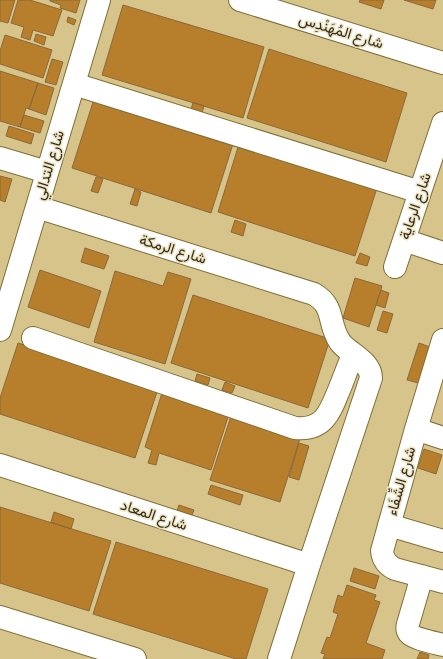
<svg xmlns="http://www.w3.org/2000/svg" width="443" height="659" font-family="Commissioner,Vazirmatn,sans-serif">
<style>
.building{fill:#b77f2b;stroke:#8c693a}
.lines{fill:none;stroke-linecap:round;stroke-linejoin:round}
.minor-casing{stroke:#7f6f37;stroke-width:24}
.minor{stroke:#fff;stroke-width:22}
.labels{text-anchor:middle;stroke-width:3;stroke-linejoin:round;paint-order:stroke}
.street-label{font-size:15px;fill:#342d15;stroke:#eee5c9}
</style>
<rect width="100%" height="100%" fill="#d6c48b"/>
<path class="building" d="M0 0H15L8 23 0 21Z
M18 0H30L62 10 53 36 33 30 30 40 21 37 24 27 11 23Z
M50 0H80L76 13 60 8 61 5 50 1Z
M360 0H384L381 9 359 2Z
M404 0H436L433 9Z
M123 5 264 47 243 118 102 75Z
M68 17 76 20 74 25 67 22Z
M36 34 46 37 44 45 34 41Z
M5 35 52 50 43 78 0 64V51Z
M269 49 407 93 386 162 247 118Z
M52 59 63 62 56 85 45 82Z
M0 71 38 83 29 109 26 108 20 127 0 121Z
M38 83 54 88 46 115 29 109Z
M94 99 233 144 211 213 72 168Z
M193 102 204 106 202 113 191 110Z
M24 115 44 121 40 133 20 127Z
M9 126 34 134 31 144 6 136Z
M239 144 377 188 355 256 218 212Z
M0 176 12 179 5 202 0 200Z
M96 177 103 179 98 193 91 191Z
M135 189 141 192 137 206 130 204Z
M235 220 246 224 243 236 231 232Z
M85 248 109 256 104 269 81 262Z
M360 253 370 257 367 266 356 263Z
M40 270 101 291 89 328 28 307Z
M115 271 163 286 168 272 191 279 165 364 94 342Z
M355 278 382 286 369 327 343 318Z
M381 290 389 293 385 308 376 305Z
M193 295 330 339 308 408 171 363Z
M383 311 393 314 387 333 377 330Z
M18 343 158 389 135 458 0 414V398Z
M419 343 433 348 422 384 407 380Z
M197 374 210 378 208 385 195 381Z
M225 382 235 386 232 393 222 390Z
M162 393 229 414 211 470 159 453 156 465 148 463 152 450 145 447Z
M232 413 301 435 280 502 210 480Z
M299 443 309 446 299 480 289 477Z
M424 449 442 455 436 474 418 468Z
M211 485 243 495 240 505 208 494Z
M179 505 194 510 192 515 177 511Z
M0 507 111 541 89 611 0 583Z
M54 512 74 519 71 529 51 522Z
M116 542 268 589 246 659H236L93 614Z
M354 568 379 576 375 589 350 581Z
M347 585 376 595 374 600 380 602 366 643 385 650 382 659H323L325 654 321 653 327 637 330 638 338 614 333 612 338 595 343 597Z
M420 652 429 655 428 659H417Z"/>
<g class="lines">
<defs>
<path id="minor" d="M240 0 443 63
M74 84 420 192
M0 158 47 172
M37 207 314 294C336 307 327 323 340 342 349 354 371 361 371 378L309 565 279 659
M404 240 443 253
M395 267 443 123
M0 330 99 0
M33 338 295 428C324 431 330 412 339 390 344 378 348 366 353 355
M443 340 416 429 382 551C383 560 387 565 395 569L443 582
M416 429 443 438
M0 465 309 565
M389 525 443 541
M422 576 408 624C407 627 407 630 409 633 414 639 436 643 443 645
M0 617 135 659"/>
</defs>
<use href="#minor" class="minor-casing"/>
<use href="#minor" class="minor"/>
</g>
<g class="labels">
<g class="street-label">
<text transform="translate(341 31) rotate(17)" y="5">شارع المُهَنْدِس</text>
<text transform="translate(49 165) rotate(-73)" y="5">شارع التدالي</text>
<text transform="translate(415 206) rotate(-71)" y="5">شارع الرعاية</text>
<text transform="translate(173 249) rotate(17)" y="5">شارع الرمكة</text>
<text transform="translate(401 481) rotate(-74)" y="5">شارع الشِّفَاء</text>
<text transform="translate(154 515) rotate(18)" y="5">شارع المعاد</text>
</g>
</g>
</svg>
